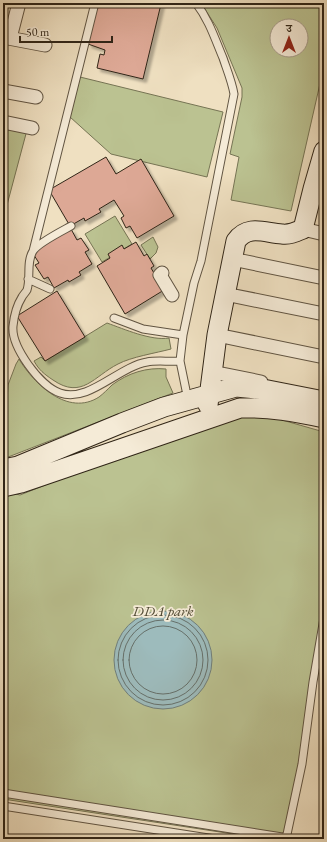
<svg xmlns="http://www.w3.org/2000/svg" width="327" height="842" font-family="'EB Garamond','Noto Serif Devanagari',serif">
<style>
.green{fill:#bbc291;stroke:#767454;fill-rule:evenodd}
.water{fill:#9dbbbc;stroke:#717f7a}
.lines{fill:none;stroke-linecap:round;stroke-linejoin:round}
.shore{stroke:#66706a;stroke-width:1}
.building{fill:#dda895;stroke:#302517;filter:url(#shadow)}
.lane-casing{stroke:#605442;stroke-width:9}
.street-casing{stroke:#605442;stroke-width:15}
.secondary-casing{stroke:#302517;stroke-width:21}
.lane{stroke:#f5ebd7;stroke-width:7}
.street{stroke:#f5ebd7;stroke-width:13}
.secondary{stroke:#f5ebd7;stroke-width:19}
.labels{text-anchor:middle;stroke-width:3.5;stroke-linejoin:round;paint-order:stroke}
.park-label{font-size:15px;font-style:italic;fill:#534c36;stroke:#f5ebd7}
</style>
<defs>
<filter id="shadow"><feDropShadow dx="3.5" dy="3.5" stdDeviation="1" flood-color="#0004"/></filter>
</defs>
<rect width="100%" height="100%" fill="#efe0c1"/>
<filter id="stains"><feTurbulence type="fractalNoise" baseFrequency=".005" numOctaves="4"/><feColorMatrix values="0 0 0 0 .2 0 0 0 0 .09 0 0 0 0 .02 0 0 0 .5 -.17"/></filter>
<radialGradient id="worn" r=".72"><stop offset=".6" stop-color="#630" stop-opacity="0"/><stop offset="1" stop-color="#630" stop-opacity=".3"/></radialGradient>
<path class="green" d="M201 3H324V66L291 211 231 200 239 157 230 154 242 97V88L217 28ZM277 26H301V50H277Z
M80 77 223 112 207 177 111 154 70 117Z
M3 124 27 130 3 220Z
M115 216 132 244 102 262 85 234Z
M153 237 158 247 156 253 150 259 141 245Z
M107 323C124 329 151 341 169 338L171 349C156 353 131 357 118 364 94 376 82 400 53 380 44 374 39 370 34 361L41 357 45 361Z
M19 359C34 384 68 417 99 397 103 394 108 389 112 385 128 373 147 367 166 369V377L173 393 3 459 8 385 16 364Z
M240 408 324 432V620L288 839H266L3 799V491L20 495Z"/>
<path class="water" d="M114 660a49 49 0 1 1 98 0a49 49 0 1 1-98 0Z"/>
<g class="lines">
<path class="shore" d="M118 660a45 45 0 1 1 90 0a45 45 0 1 1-90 0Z
M123 660a40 40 0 1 1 80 0a40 40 0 1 1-80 0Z
M129 660a34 34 0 1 1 68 0a34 34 0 1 1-68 0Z"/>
</g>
<path class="building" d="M101 3 161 4 143 79 97 68 100 54 104 55 105 50 88 44 97 4 101 5Z
M106 157 116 174 141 159 174 216 137 238 130 226 126 228 121 218 124 216 114 200 99 209 101 212 85 221 84 218 70 226 49 190Z
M71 229 77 240 81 238 89 250 85 252 92 264 79 272 81 275 69 282 68 280 54 288 48 277 44 279 35 265 39 263 32 252Z
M136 242 144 256 147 254 154 266 151 268 164 290 125 314 97 266 110 258 108 254 122 245 124 249Z
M57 291 85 337 45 361 17 316Z"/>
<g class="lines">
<defs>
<path id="lane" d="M71 226C62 231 38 243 33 251 26 262 31 278 27 290 26 292 23 295 22 297 17 305 14 316 13 326 11 347 40 386 60 393 89 403 118 367 147 362 157 360 169 362 180 361
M33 251 95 3
M28 279 50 289
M114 318 143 329 183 335
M188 400 180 361 183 335 194 283 201 261 234 94C232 82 227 70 223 58 215 39 209 20 196 3
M3 793 295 839
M3 806 215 839
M286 839 302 764 313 682 324 618"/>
<path id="street" d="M3 37 45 45
M10 38 19 3
M3 91 36 97
M3 122 32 128
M303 229 324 234
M232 259 324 278
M162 273 160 275 172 295
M225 294 324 314
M217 335 324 357
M212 372 261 382"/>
<path id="secondary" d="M208 405 217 335 236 241C248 224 265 233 282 234 290 235 296 232 303 229L313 189 324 151
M3 469 18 466 122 423 164 407 236 387 268 390 324 401
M3 487 21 483 240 408C269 407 296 412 324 418"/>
</defs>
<use href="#lane" class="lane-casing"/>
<use href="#street" class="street-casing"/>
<use href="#secondary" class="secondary-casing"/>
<use href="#lane" class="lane"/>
<use href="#street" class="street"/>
<use href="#secondary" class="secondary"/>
</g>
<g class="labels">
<g class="park-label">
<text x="163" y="616">DDA park</text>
</g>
</g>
<rect width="327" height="842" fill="none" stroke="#efe0c1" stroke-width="16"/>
<rect x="4" y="4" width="319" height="834" fill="none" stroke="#302517" stroke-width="2"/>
<rect x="8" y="8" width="311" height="826" fill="none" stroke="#302517"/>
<g transform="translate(289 38)"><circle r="19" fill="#f5ebd7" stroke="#a69c8a"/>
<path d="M0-3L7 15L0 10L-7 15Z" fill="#8f2418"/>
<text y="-6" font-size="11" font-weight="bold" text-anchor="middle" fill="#302517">उ</text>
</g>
<path d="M20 36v6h92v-6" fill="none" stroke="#302517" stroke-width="2"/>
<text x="26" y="36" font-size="12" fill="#302517" stroke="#f5ebd7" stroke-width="3" paint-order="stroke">50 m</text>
<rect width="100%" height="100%" filter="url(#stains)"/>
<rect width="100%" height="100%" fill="url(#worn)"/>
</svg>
